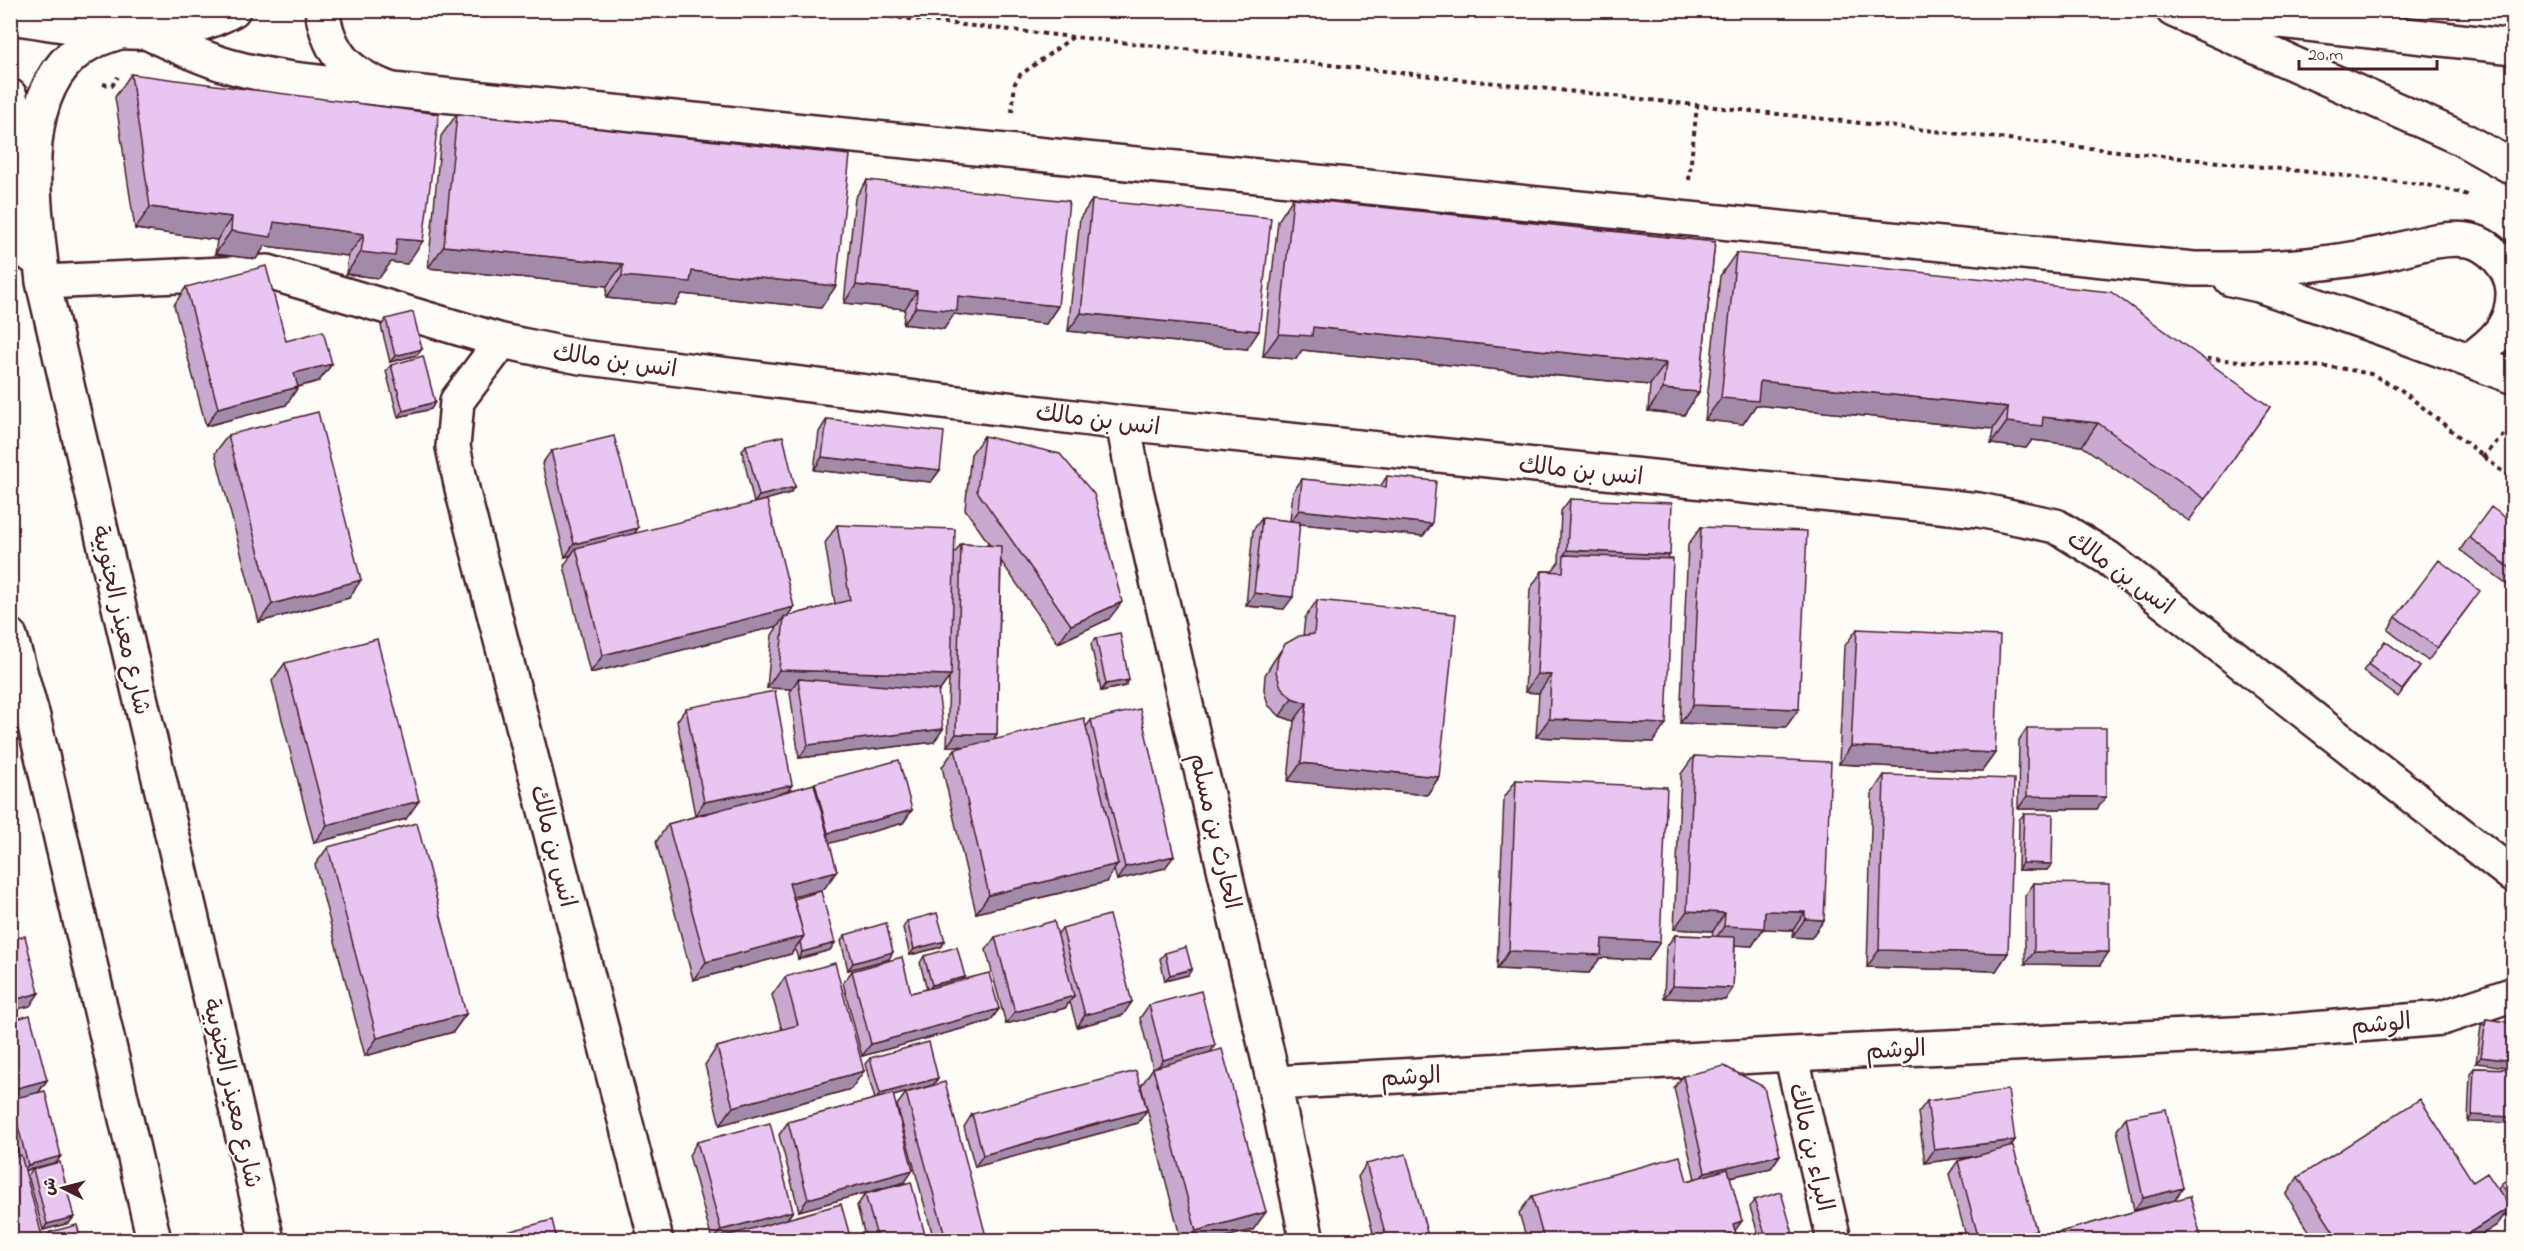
<svg xmlns="http://www.w3.org/2000/svg" width="2524" height="1251" font-family="'Indie Flower','Playpen Sans Arabic',sans-serif">
<style>
.lines{fill:none;stroke-linecap:round;stroke-linejoin:round}
.minor-casing{stroke:#4a1f2b;stroke-width:38}
.highway-casing{stroke:#4a1f2b;stroke-width:38}
.path{stroke:#4a1f2b;stroke-width:4;stroke-dasharray:4.5 4.5;stroke-linecap:butt}
.minor{stroke:#fdfcf7;stroke-width:33}
.highway{stroke:#fdfcf7;stroke-width:33}
.wall{fill:#c8aad0;stroke:#4a1f2b;stroke-width:1.5}
.shaded-wall{fill:#a28ba9;stroke:#4a1f2b;stroke-width:1.5}
.building{fill:#e8c6f2;stroke:#4a1f2b;stroke-width:1.5}
.labels{text-anchor:middle;stroke-width:4.5;stroke-linejoin:round;paint-order:stroke}
.street-label{font-size:24px;fill:#4a1f2b;stroke:#fdfcf7}
</style>
<rect width="100%" height="100%" fill="#fdfcf7"/>
<filter id="ink" filterUnits="userSpaceOnUse"><feTurbulence type="fractalNoise" baseFrequency=".0167" numOctaves="2"/><feDisplacementMap in="SourceGraphic" scale="12" xChannelSelector="R" yChannelSelector="G"/><feConvolveMatrix kernelMatrix="1 2 1 2 8 2 1 2 1" color-interpolation-filters="sRGB"/></filter>
<g filter="url(#ink)">
<g class="lines">
<defs>
<path id="minor" d="M120 32C107 36 93 40 82 48 13 95 36 212 43 282L267 1240
M148 33C175 45 201 58 229 66 281 81 338 83 392 90L2194 269C2237 269 2280 269 2323 263 2344 261 2365 257 2386 253 2412 247 2440 236 2467 240 2489 243 2512 268 2513 291 2514 324 2495 342 2469 360
M10 96 14 119 10 154
M10 205 32 256
M2231 279 2259 285 2384 329 2514 377
M43 282 268 272 502 341
M1123 423 1136 490 1274 1083 1307 1240
M10 636 33 717 154 1240
M1791 1054 1834 1240
M1274 1083 1791 1054 2276 1032 2442 1018 2514 994
M656 1240 463 493 453 447 457 401 502 341 580 357 1123 423 1979 510 2056 526 2108 558 2514 876"/>
<path id="highway" d="M322 10C329 56 350 75 392 90
M2173 10 2460 138 2514 168
M2200 12 2514 47
M10 17C85 27 164 49 233 10"/>
</defs>
<use href="#minor" class="minor-casing"/>
<use href="#highway" class="highway-casing"/>
<path class="path" d="M827 10 2428 185 2462 193 2471 197
M103 84 112 86 118 77
M1012 112 1015 83 1020 75 1073 37
M1689 180 1697 106
M2198 358 2340 368 2371 374 2400 389 2514 481
M2482 457 2514 424"/>
<use href="#minor" class="minor"/>
<use href="#highway" class="highway"/>
</g>
<path class="wall" d="M131 74 407 264 391 262 379 278 346 274 348 256 265 246 256 259 215 254 217 240 135 229 115 97Z
M457 114 821 308 682 294 675 305 606 298 607 286 428 268 441 136Z
M867 180 1058 306 1046 324 954 314 944 329 903 324 905 309 844 303 855 198Z
M1293 198 1715 242 1699 392 1684 415 1648 411 1650 385 1302 350 1296 359 1263 356 1278 221Z
M1092 200 1247 349 1068 331 1080 218Z
M1736 253 2270 407 2189 521 2082 446 2032 440 2026 448 1991 444 1993 429 1756 405 1743 424 1705 420 1720 276Z
M186 287 286 341 332 364 319 381 298 387 286 405 206 426 174 305Z
M386 319 422 349 417 355 390 362 381 326Z
M391 365 435 402 431 409 398 417 386 371Z
M827 419 940 470 931 482 814 470 819 432Z
M228 435 349 598 259 622 215 453Z
M984 436 1109 619 1058 643 1001 561 997 734 993 740 1086 727 1091 720 1165 868 1117 880 1114 870 1106 882 976 913 942 767 955 749 967 746H947L949 678 938 693 934 742 799 758 790 692 792 689 767 688 772 635 778 626 590 673 564 566 571 555 565 557 542 464 551 451 638 528 634 533 794 607 787 616 835 604 825 543 837 525 955 553 961 544 990 545 965 509 971 454Z
M746 445 795 487 790 493 754 503 742 451Z
M1387 476 1432 524 1423 536 1300 524 1284 609 1246 606 1253 530 1262 518 1290 521 1293 492 1302 479 1380 487Z
M1570 499 1667 559 1653 742 1536 737 1539 693 1525 692 1530 589 1542 571H1552L1559 562 1561 511Z
M2514 524V590L2460 550 2469 537Z
M1701 527 1786 727 1680 723 1688 545Z
M1317 600 1439 777 1427 795 1288 781 1294 721 1280 716 1268 705 1264 690 1265 675 1273 662 1285 644 1303 636 1305 618Z
M2471 603 2428 661 2388 630 2396 617Z
M1857 629 1995 753 1982 771 1839 764 1844 647Z
M1096 638 1129 680 1125 686 1101 691 1091 644Z
M2385 641 2420 667 2398 697 2363 671Z
M285 663 406 819 314 843 272 681Z
M686 708 787 791 813 785 815 783 912 810 903 823 829 843 824 889 793 897 830 950 798 959 795 949 791 954 693 980 656 842 668 824 718 810 695 815 677 721Z
M2027 728 2106 797 2097 809H2018L2019 740Z
M1694 756 1824 920 1811 938 1792 937 1793 930 1763 929 1752 946 1735 945 1733 988 1725 1000 1664 998 1666 947 1675 935 1712 936 1713 931 1674 929 1681 774Z
M1884 775 2008 953 1996 971 1867 967 1872 793Z
M1516 780 1660 942 1648 960 1600 958 1589 973 1497 969 1504 798Z
M2024 814 2047 870H2018L2019 820Z
M328 847 466 1014 453 1032 365 1056 315 865Z
M2034 883 2100 965 2025 964V896Z
M907 921 945 941 941 947 910 955 903 928Z
M1062 928 1123 1015 1077 1027 1070 1002 1065 1008 1006 1024 986 950 995 937 1058 934Z
M845 935 889 959 848 970 841 941Z
M1165 953 1188 975 1165 981 1160 959Z
M924 956 965 977 963 979 999 1009 990 1021 862 1056 843 983 852 971 911 993 927 989 920 963Z
M785 977 851 1089 720 1125 705 1065 717 1047 782 1030 772 995Z
M1149 1005 1210 1053 1253 1230 1214 1240H1181L1141 1086 1153 1068 1140 1018Z
M2486 1019 2514 1023 2476 1063 2481 1026Z
M10 1021 47 1080 39 1092 57 1162 25 1171 10 1240V1127L17 1151 12 1157 19 1155 10 1122Z
M870 1058 938 1078 933 1085 893 1096 905 1182 799 1211 779 1135 788 1122 875 1099 865 1064Z
M2474 1068 2514 1069 2468 1122 2470 1074Z
M1683 1076 1780 1155 1771 1168 1730 1177 1735 1231 1738 1240H1527L1519 1213 1532 1196 1687 1181 1695 1179 1674 1088Z
M906 1093 987 1240H934L897 1105Z
M1927 1101 2015 1140 2010 1147 2036 1230 2029 1240H1967L1949 1174 1958 1161 1976 1156 1925 1163 1918 1113Z
M972 1114 1138 1123 975 1167 964 1127Z
M2126 1117 2175 1200 2202 1240H2039L2042 1237 2165 1203 2134 1210 2117 1130Z
M697 1142 793 1211 787 1219 851 1240H712L689 1155Z
M1366 1164 1429 1240H1375L1358 1177Z
M33 1169 74 1217 69 1223 43 1230 28 1175Z
M2514 1175V1227L2505 1214 2497 1225 2473 1240H2315L2286 1195 2298 1177 2473 1182 2498 1189 2501 1184Z
M865 1194 921 1240H866L857 1206Z
M1754 1200 1793 1234 1789 1240H1760L1750 1207Z
M50 1232 81 1240H46V1238Z"/>
<path class="shaded-wall" d="M150 207 232 217 217 240 135 229Z
M274 222 364 234 348 256 265 246 256 259 215 254 231 231Z
M397 239 423 241 407 264 391 262 379 278 346 274 361 252Z
M444 246 623 264 607 286 428 268Z
M692 271 836 286 821 308 682 294 675 305 606 298 622 276Z
M856 285 917 291 905 309 844 303Z
M958 296 1058 306 1046 324 954 314 944 329 903 324 916 307Z
M1081 313 1259 331 1247 349 1068 331Z
M1313 327 1666 363 1650 385 1302 350 1296 359 1263 356 1279 334Z
M422 349 417 355 390 362 395 356Z
M332 364 319 381 282 391 294 373Z
M1760 381 2008 407 1993 429 1756 405 1743 424 1705 420 1721 398Z
M298 387 286 405 206 426 218 408Z
M1663 389 1699 392 1684 415 1648 411Z
M435 402 431 409 398 417 403 411Z
M2043 417 2098 423 2082 446 2032 440 2026 448 1991 444 2007 422Z
M822 457 940 470 931 482 814 470Z
M795 487 790 493 754 503 759 496Z
M1299 510 1432 524 1423 536 1290 523Z
M638 528 629 541 576 548 571 555 565 557 574 544Z
M1567 550 1670 555 1661 567 1564 555Z
M361 580 349 598 259 622 272 604Z
M1254 593 1293 597 1284 609 1246 606Z
M1122 602 1109 619 1058 643 1071 625Z
M794 607 784 621V617L778 626 590 673 603 655Z
M779 670 951 675 938 693 798 679 792 689 767 688Z
M1537 674 1551 675 1539 693 1525 692Z
M1129 680 1125 686 1101 691 1106 684Z
M1292 698 1307 703 1294 721 1280 716Z
M1693 705 1799 709 1786 727 1680 723Z
M1549 719 1666 724 1653 742 1536 737Z
M943 729 934 742 799 758 808 745Z
M956 734H997L988 747 947 746Z
M1851 746 1995 753 1982 771 1839 764Z
M1301 763 1439 777 1427 795 1288 781Z
M792 785 783 798 695 815 704 802Z
M2027 796 2106 797 2097 809H2018Z
M419 801 406 819 314 843 327 825Z
M912 810 903 823 820 846 828 833Z
M1174 856 1165 868 1117 880 1125 867Z
M2022 863 2052 864 2047 870H2018Z
M1118 864 1106 882 976 913 989 895Z
M837 871 824 889 777 901 789 883Z
M1687 911 1725 913 1713 931 1674 929Z
M1765 911 1805 912 1793 930 1763 929 1752 946 1712 944 1724 926Z
M1805 919 1824 920 1811 938 1792 937Z
M804 936 791 954 693 980 706 962Z
M1602 939 1660 942 1648 960 1600 958 1589 973 1497 969 1509 951Z
M945 941 941 947 910 955 914 949Z
M835 943 830 950 798 959 802 952Z
M1879 950 2008 953 1996 971 1867 967Z
M893 952 889 959 848 970 853 963Z
M2034 952H2109L2100 965 2025 964Z
M1192 969 1188 975 1165 981 1170 975Z
M965 977 960 983 928 991 932 985Z
M1673 986 1733 988 1725 1000 1664 998Z
M39 993 30 1006 10 1011V1001Z
M1074 996 1065 1008 1006 1024 1015 1012Z
M1132 1002 1123 1015 1077 1027 1085 1015Z
M999 1009 990 1021 862 1056 871 1044Z
M466 1014 453 1032 365 1056 377 1038Z
M1215 1045 1207 1058 1154 1072 1163 1060Z
M2481 1057 2514 1061V1068L2476 1063Z
M864 1071 851 1089 720 1125 733 1107Z
M938 1078 933 1085 875 1101 880 1094Z
M47 1080 38 1093 10 1100V1090Z
M1147 1110 1138 1123 975 1167 983 1155Z
M2472 1115 2514 1117V1123L2468 1122Z
M2015 1140 2006 1152 1925 1163 1934 1150Z
M17 1151 10 1160V1152Z
M1780 1155 1771 1168 1696 1184 1705 1172Z
M61 1156 57 1162 23 1171 28 1165Z
M913 1170 905 1182 799 1211 808 1199Z
M2183 1188 2174 1201 2134 1210 2143 1198Z
M2510 1207 2497 1225 2473 1240H2458Z
M793 1211 784 1223 722 1237 719 1240H714L721 1230Z
M1266 1212 1253 1230 1214 1240H1189L1196 1231Z
M74 1217 69 1223 43 1230 47 1224Z
M1742 1221 1729 1239 1733 1224Z
M2036 1230 2029 1240H1996Z
M1793 1234 1789 1240H1771Z
M925 1235 921 1240H905Z"/>
<path class="building" d="M131 74 439 114 423 241 397 239 395 256 361 252 364 234 274 222 271 237 231 231 232 217 150 207Z
M457 114 850 155 836 286 692 271 690 282 622 276 623 264 444 246Z
M867 180 1069 201 1058 306 958 296 957 311 916 307 917 291 856 285Z
M1293 198 1715 242 1699 392 1663 389 1666 363 1313 327 1312 336 1279 334Z
M1092 200 1271 218 1259 331 1081 313Z
M1736 253 2111 292 2270 407 2205 499 2098 423 2043 417 2042 426 2007 422 2008 407 1760 381 1758 401 1721 398Z
M266 266 286 341 323 331 332 364 294 373 298 387 218 408 186 287Z
M413 312 422 349 395 356 386 319Z
M423 356 435 402 403 411 391 365Z
M318 412 361 580 272 604 228 435Z
M827 419 944 432 940 470 822 457Z
M614 436 638 528 574 544 551 451Z
M783 436 795 487 759 496 746 445Z
M984 436 1060 454 1094 494 1122 602 1071 625 977 491Z
M1387 476 1436 481 1432 524 1299 510 1302 479 1386 487Z
M1570 499 1672 503 1670 555 1567 550Z
M767 500 794 607 603 655 576 548Z
M2491 507 2514 524V571L2469 537Z
M1262 518 1300 522 1293 597 1254 593Z
M837 525 955 529 951 675 779 670 784 617 850 600Z
M1701 527 1807 531 1799 709 1693 705Z
M961 544 1001 546 997 734H956Z
M1564 555 1673 559 1666 724 1549 719 1551 675 1537 674 1542 571 1563 572Z
M2439 560 2480 591 2437 648 2396 617Z
M1317 600 1456 614 1439 777 1301 763 1307 703 1292 698 1281 687 1276 672 1278 657 1285 644 1299 636 1314 634Z
M1857 629 2000 636 1995 753 1851 746Z
M1120 633 1129 680 1106 684 1096 638Z
M377 639 419 801 327 825 285 663Z
M2385 641 2420 667 2402 690 2368 664Z
M798 679 938 690 943 729 808 745Z
M775 691 792 785 704 802 686 708Z
M1140 709 1174 856 1125 867 1091 720Z
M1084 718 1118 864 989 895 955 749Z
M2027 728H2106V797L2027 796Z
M1694 756 1831 762 1824 920 1805 919V912L1765 911 1764 928 1724 926 1725 913 1687 911Z
M899 760 912 810 828 833 815 783Z
M1884 775 2014 779 2008 953 1879 950Z
M1516 780 1667 787 1660 942 1602 939 1601 955 1509 951Z
M814 784 837 871 789 883 804 936 706 962 668 824Z
M2024 814H2053L2052 864 2022 863Z
M417 823 466 1014 377 1038 328 847Z
M2034 883 2109 884V952H2034Z
M821 891 835 943 802 952 800 942 804 936 794 899Z
M937 913 945 941 914 949 907 921Z
M1109 915 1132 1002 1085 1015 1062 928Z
M1054 921 1074 996 1015 1012 995 937Z
M886 923 893 952 853 963 845 935Z
M1675 935 1735 937 1733 988 1673 986Z
M25 936 39 993 10 1001V940Z
M957 947 965 977 932 985 924 956Z
M1186 947 1192 969 1170 975 1165 953Z
M902 957 911 993 989 973 999 1009 871 1044 852 971Z
M835 963 864 1071 733 1107 717 1047 798 1025 785 977Z
M1201 991 1215 1045 1163 1060 1149 1005Z
M30 1015 47 1080 10 1090V1021Z
M2486 1019 2514 1023V1061L2481 1057Z
M929 1042 938 1078 880 1094 870 1058Z
M1222 1049 1266 1212 1196 1231 1153 1068Z
M1724 1066 1764 1087 1780 1155 1705 1172 1683 1076Z
M2474 1068 2514 1069V1117L2472 1115Z
M1136 1071 1147 1110 983 1155 972 1114Z
M945 1082 987 1240H946L906 1093Z
M2008 1090 2015 1140 1934 1150 1927 1101Z
M45 1091 61 1156 28 1165 11 1099Z
M893 1094 913 1170 808 1199 788 1122Z
M2420 1099 2473 1182 2487 1173 2510 1207 2458 1240H2339L2298 1177Z
M2166 1109 2183 1188 2143 1198 2126 1117Z
M770 1123 793 1211 721 1230 697 1142Z
M10 1127 17 1151 10 1152Z
M2013 1146 2036 1230 1996 1240H1979L1958 1161Z
M1406 1154 1429 1240H1387L1366 1164Z
M21 1155 43 1240H10V1157Z
M1680 1156 1687 1181 1728 1169 1742 1221 1733 1224 1738 1240H1544L1532 1196Z
M60 1162 74 1217 47 1224 33 1169Z
M2514 1175V1202L2501 1184Z
M911 1182 925 1235 905 1240H878L865 1194Z
M1781 1192 1793 1234 1771 1240H1767L1754 1200Z
M2190 1196 2202 1240H2043L2042 1237Z
M841 1204 851 1240H723L722 1237Z
M552 1220 557 1240H476Z
M77 1225 81 1240H52L50 1232Z
M1250 1237 1251 1240H1238Z"/>
</g>
<g class="labels">
<g class="street-label">
<text transform="translate(615 360) rotate(8)" y="8">انس بن مالك</text>
<text transform="translate(1098 419) rotate(7)" y="8">انس بن مالك</text>
<text transform="translate(1581 470) rotate(6)" y="8">انس بن مالك</text>
<text transform="translate(2121 572) rotate(36)" y="8">انس بن مالك</text>
<text transform="translate(122 620) rotate(77)" y="8">شارع معيذر الجنوبية</text>
<text transform="translate(1216 831) rotate(77)" y="8">الحارث بن مسلم</text>
<text transform="translate(554 846) rotate(76)" y="8">انس بن مالك</text>
<text transform="translate(2381 1023) rotate(-5)" y="8">الوشم</text>
<text transform="translate(1896 1049) rotate(-3)" y="8">الوشم</text>
<text transform="translate(1411 1076) rotate(-3)" y="8">الوشم</text>
<text transform="translate(233 1093) rotate(77)" y="8">شارع معيذر الجنوبية</text>
<text transform="translate(1812 1147) rotate(77)" y="8">البراء بن مالك</text>
</g>
</g>
<rect width="2524" height="1251" fill="none" stroke="#fdfcf7" stroke-width="36"/>
<rect x="18" y="18" width="2488" height="1215" fill="none" stroke="#4a1f2b" stroke-width="2" filter="url(#ink)"/>
<g transform="translate(63 1188) rotate(276)" stroke="#fdfcf7" stroke-width="4.5" paint-order="stroke">
<path d="M0-4.5L10 22L0 15L-10 22Z" fill="#4a1f2b"/>
<text y="-9" font-size="16" font-weight="bold" text-anchor="middle" fill="#4a1f2b">ش</text>
</g>
<path d="M2299 60v9h138v-9" fill="none" stroke="#4a1f2b" stroke-width="3"/>
<text x="2308" y="60" font-size="18" fill="#4a1f2b" stroke="#fdfcf7" stroke-width="4.5" paint-order="stroke">20 m</text>
</svg>
